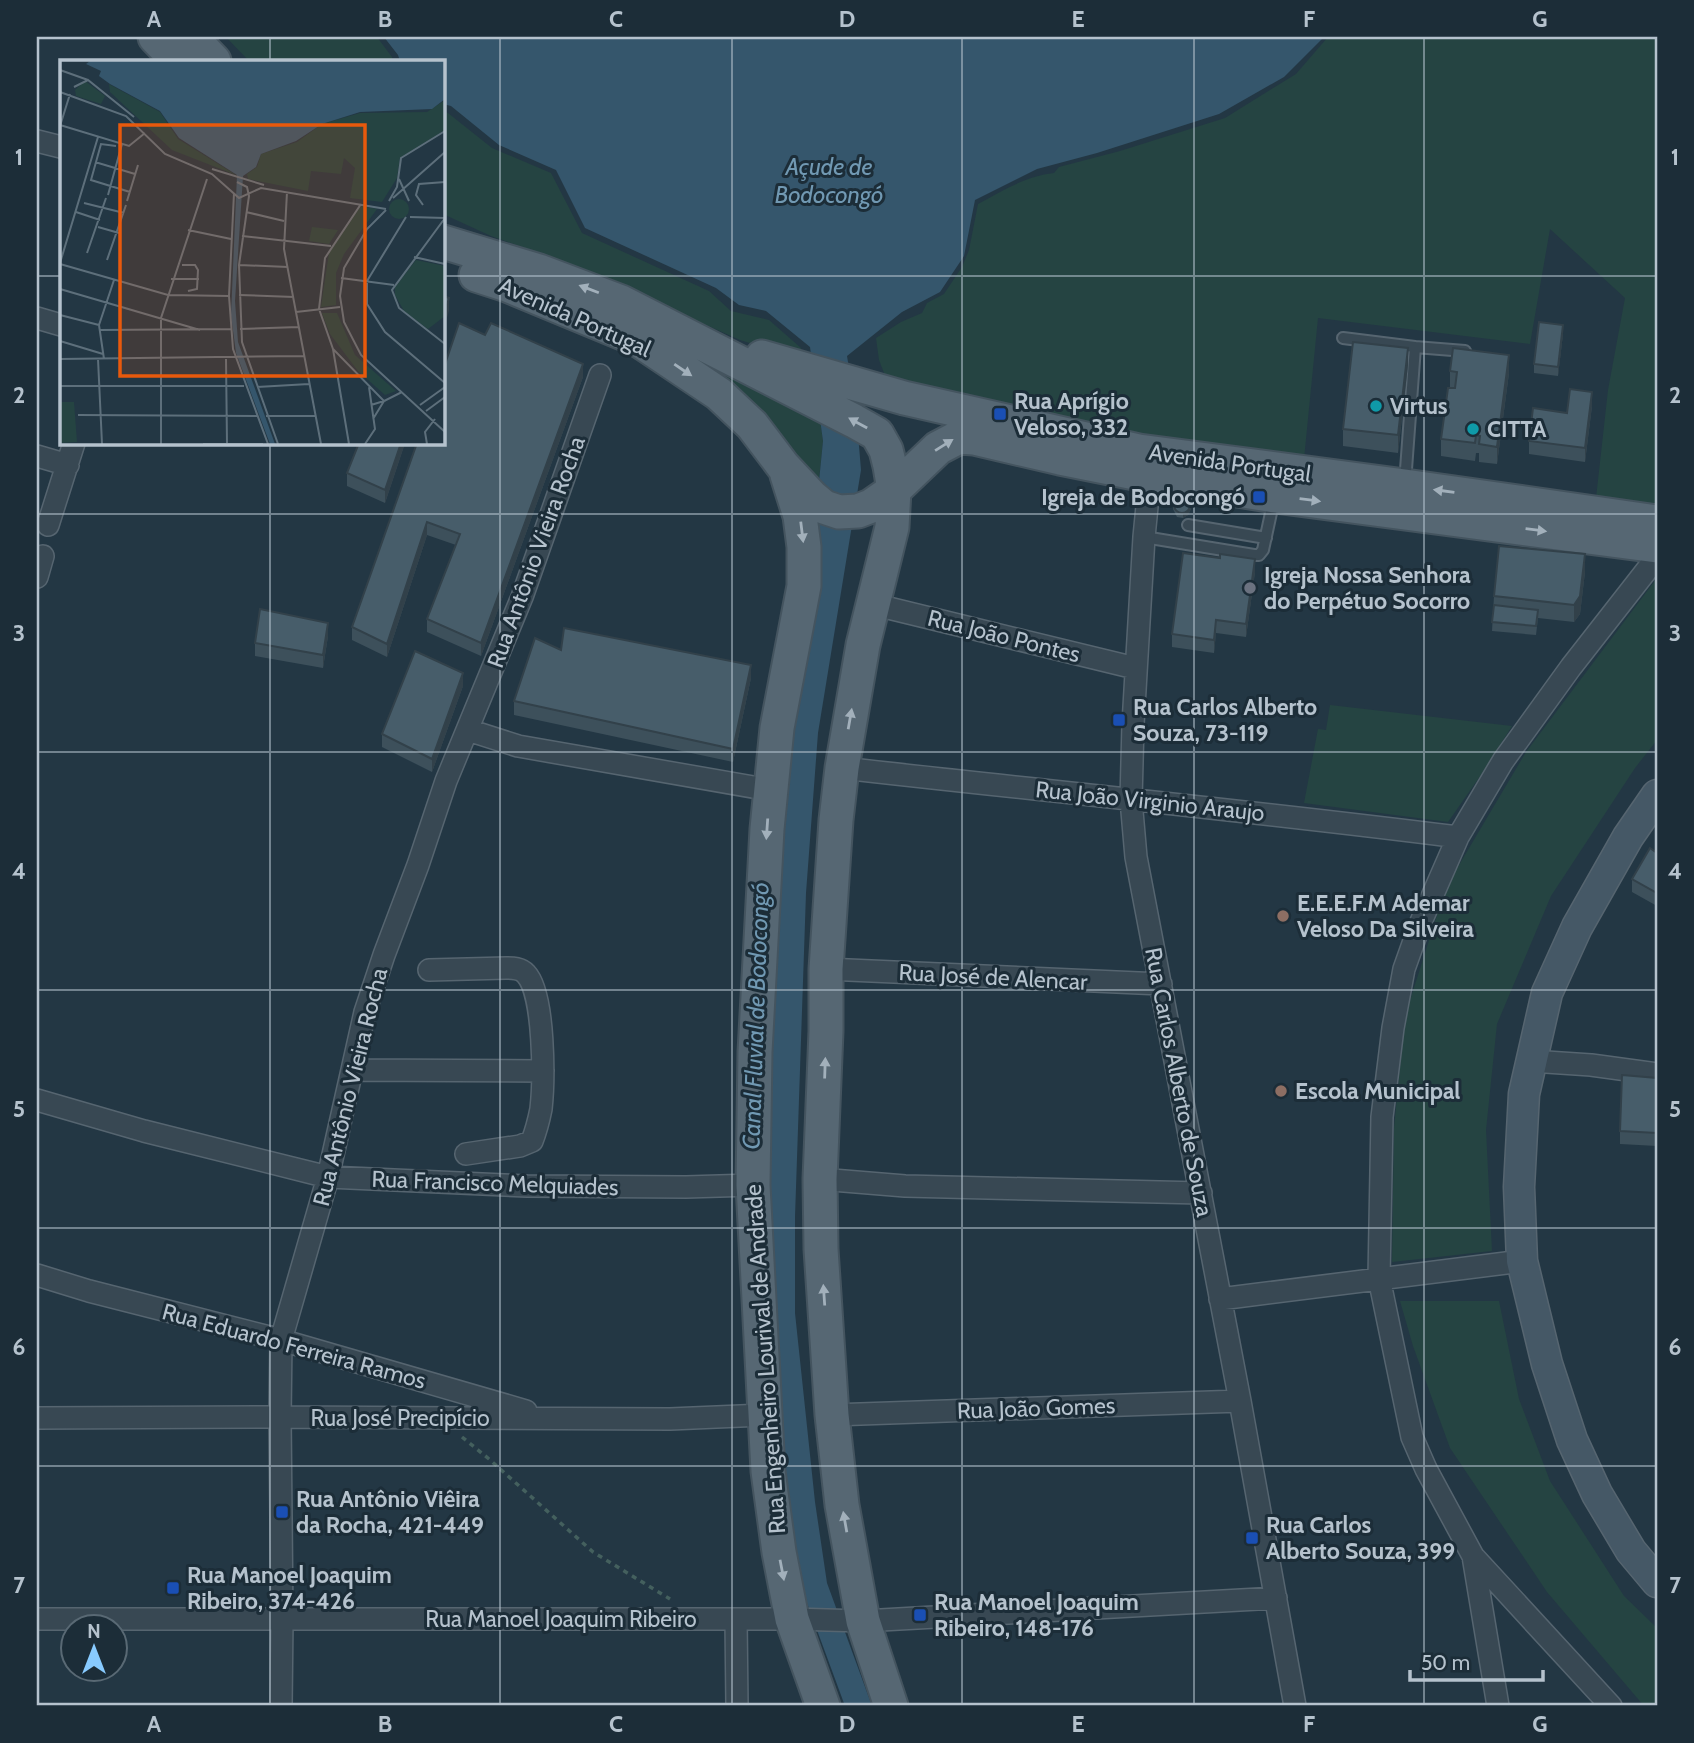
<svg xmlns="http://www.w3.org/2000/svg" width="1694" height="1743" font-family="Cabin,sans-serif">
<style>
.green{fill:#254442}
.water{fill:#35566c}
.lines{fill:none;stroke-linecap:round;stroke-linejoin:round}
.lane-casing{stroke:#566570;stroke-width:14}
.street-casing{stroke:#566570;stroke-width:24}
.secondary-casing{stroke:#566570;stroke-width:33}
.primary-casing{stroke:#44545f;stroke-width:37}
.path{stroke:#44605e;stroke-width:3.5;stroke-dasharray:5 5;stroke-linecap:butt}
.lane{stroke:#384853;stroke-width:10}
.street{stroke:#384853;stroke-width:21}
.secondary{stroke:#455866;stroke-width:30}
.primary{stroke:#566773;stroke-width:33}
.wall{fill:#3d505b}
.shaded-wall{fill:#32414a}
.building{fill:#475d6a;stroke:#32414a;stroke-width:2}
.oneway{fill:#a2b0bb}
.grid{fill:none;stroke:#b5c2cd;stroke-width:2;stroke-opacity:0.55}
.culture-dot{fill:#0f9aa8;stroke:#1c2d38;stroke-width:2.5}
.transit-dot{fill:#1a4fb4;stroke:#1c2d38;stroke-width:2.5}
.worship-dot{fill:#6b7280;stroke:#1c2d38;stroke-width:2.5}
.education-dot{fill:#8d6e63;stroke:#1c2d38;stroke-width:2.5}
.labels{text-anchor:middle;stroke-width:6;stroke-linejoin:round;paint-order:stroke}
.street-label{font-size:23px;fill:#b5c2cd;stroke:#1c2d38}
.poi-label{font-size:23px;font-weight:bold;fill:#b5c2cd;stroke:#1c2d38;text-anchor:start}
.water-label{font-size:24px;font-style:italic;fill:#7199b3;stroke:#1c2d38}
.inset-road{fill:none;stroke:#5d6f7b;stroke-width:2}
.view{fill:#e8590c;fill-opacity:0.15;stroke:#e8590c;stroke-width:3.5}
.inset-edge{fill:none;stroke:#b5c2cd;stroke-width:3.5}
.neatline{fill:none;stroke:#b5c2cd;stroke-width:2.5}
.grid-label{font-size:23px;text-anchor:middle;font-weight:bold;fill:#b5c2cd}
</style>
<rect width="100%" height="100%" fill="#233744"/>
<path class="green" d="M226 37H377L392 57 393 61H249Z
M1328 37H1657V513L1595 507 1608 390 1625 298 1550 229 1530 344 1318 318 1304 459 1177 448 886 378 879 360 876 338 901 322 922 313 927 303 944 294 962 267 969 250 978 204C1002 191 1026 176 1054 173L1059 167 1120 151 1225 118 1296 74Z
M443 111 448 113 492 148 551 173 582 233 709 291 731 311 769 320 801 348V359L740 340 562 261 491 236 443 214Z
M513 267 819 412 823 441 818 490 773 439Z
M1657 578V740L1635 768 1551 896 1497 1024 1486 1130 1492 1251 1392 1262 1394 1128 1405 1016 1446 887 1526 752Z
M1330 705 1512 726 1481 775 1448 822 1304 803 1318 729 1326 730Z
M1400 1301H1499L1519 1399 1550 1481 1624 1596 1657 1628V1706H1644L1547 1592 1450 1448 1413 1346Z"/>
<path class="water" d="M384 37H1324L1284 77 1219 114 1097 153 1037 169 975 200 964 256 940 292 902 312 847 356 856 410 861 470 818 733 806 893 795 1217V1313L815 1502 827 1583 872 1706H845L800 1584 765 1315 772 883 813 542 823 441 810 347 766 311 739 305 716 288 585 228 556 170 499 145 451 106 443 104V61H400L398 55Z"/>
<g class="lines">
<defs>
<path id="lane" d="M1343 338 1415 347
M1405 483 1415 347 1465 351
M1188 525 1266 538
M1144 537 1254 555H1259L1263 550 1274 499"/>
<path id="street" d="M37 141 61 147
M37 318 61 325
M37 456 68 465
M1153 465 1150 476 1144 537 1133 724 1131 800 1136 857 1240 1401 1295 1706
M48 525 74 443
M37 577 43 556
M872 604 1135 668
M468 730 518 746 770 790
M842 768C1047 791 1253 811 1458 837
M826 969 1161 984
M429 970 506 968C513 968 521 968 526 974 545 994 544 1082 541 1109 539 1119 536 1131 532 1141L520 1146 466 1154
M1531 1061 1591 1065 1657 1074
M352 1070 543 1071
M37 1100 144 1131 328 1177 527 1186 686 1187 753 1185
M820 1179 905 1186 1201 1193
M37 1275 89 1291 281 1340 526 1411
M1220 1299 1522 1261
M832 1415 1240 1401
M37 1418 280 1417 670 1419 764 1415
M1473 1556 1498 1706
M37 1619H792L863 1621 1276 1598
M736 1619 737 1706
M281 1706 282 1619 280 1417 281 1340 328 1177 365 1012 384 955 418 865 446 781 522 597 600 375
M1611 1706 1473 1556 1426 1469 1412 1437 1379 1278 1382 1117 1393 1028 1404 969 1420 924 1458 837 1503 761 1571 667 1657 557"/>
<path id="secondary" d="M1657 795 1628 837 1577 927 1547 993 1524 1094 1519 1187 1522 1261 1547 1364 1572 1440 1597 1494 1631 1551 1657 1582"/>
<path id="primary" d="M155 37 178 61
M191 37 214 61
M443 242 539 271 621 302 854 421 877 434 886 450 890 466 894 490 892 527 863 645 842 768 836 820 826 969V1031L820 1179 821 1249 832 1415 842 1505 863 1621 891 1706
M476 275 507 285 637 339 719 394 752 425 783 466 812 497 824 507 839 512 858 511 871 506 894 490 938 448 959 437 974 438 1060 458 1150 476 1275 496 1657 546
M762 357 904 398 1139 451 1405 486 1657 522
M787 475 800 516 804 547V586L777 728 767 829 755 1052 753 1185 768 1471 779 1552 792 1619 823 1706"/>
</defs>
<use href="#lane" class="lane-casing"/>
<use href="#street" class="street-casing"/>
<use href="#secondary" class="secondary-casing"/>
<use href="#primary" class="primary-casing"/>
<path class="path" d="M462 1437 489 1459 593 1552 670 1599"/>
<use href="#lane" class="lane"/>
<use href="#street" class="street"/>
<use href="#secondary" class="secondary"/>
<use href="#primary" class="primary"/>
</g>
<path class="wall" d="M1563 334 1558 376 1534 373V364Z
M485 335 583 377 481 656 427 632V619L456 545 427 535 387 657 352 640V627Z
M1408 365 1398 453 1343 446V429Z
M1450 371 1509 373 1497 464 1479 462V453H1476L1475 461 1441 456V439L1450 388Z
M1592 406 1585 462 1529 454V441L1567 413Z
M359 443H405L385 503 347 486V473Z
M1173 505 1191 509 1188 515 1183 518 1177 517 1173 509Z
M1255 572 1246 637 1216 633 1214 653 1172 647V634Z
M1585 572 1580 614 1574 622 1538 618 1536 635 1492 631 1494 596Z
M328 636 323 668 255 656V643Z
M561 650 751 678 733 762 514 715V701Z
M463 686 432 772 382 747V734Z
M1657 853V906L1632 892V879Z
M1657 1078V1146L1620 1144V1131Z"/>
<path class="shaded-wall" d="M449 298V311L443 331V318Z
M1563 325V334L1558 376V367Z
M1408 348V365L1398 453V435Z
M1509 355V373L1497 464V447Z
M583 364V377L481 656V643Z
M1592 392V406L1585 462V448Z
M401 443H405L385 503V490Z
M1191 505V509L1188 515 1183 518V513Z
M427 522V535L387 657V644Z
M1585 554V572L1580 614 1574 622V605Z
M1255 559V572L1246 637V624Z
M1216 620V633L1214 653V640Z
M328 623V636L323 668V655Z
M751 665V678L733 762V749Z
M463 673V686L432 772V759Z"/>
<path class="building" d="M443 296 449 298 443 318Z
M1539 322 1563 325 1558 367 1534 364Z
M459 323 485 335 491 323 583 364 481 643 427 619 460 534 427 522 387 644 352 627 417 443H443V370Z
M1353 342 1408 348 1398 435 1343 429Z
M1453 348 1509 355 1497 447 1479 444 1480 436 1476 435 1475 443 1441 439 1448 388H1455L1457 372 1450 371Z
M1570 389 1592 392 1585 448 1529 441 1533 408 1567 413Z
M359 443H401L385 490 347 473Z
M1174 505a8 8 0 1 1 16 0a8 8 0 1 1-16 0Z
M1499 546 1585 554 1580 596 1574 605 1494 596Z
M1183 553 1220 558V554L1255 559 1246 624 1216 620 1214 640 1172 634Z
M1494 605 1538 610 1536 626 1492 622Z
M260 609 328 623 323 655 255 643Z
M564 628 751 665 733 749 514 701 535 638 561 650Z
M415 651 463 673 432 759 382 734Z
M1650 848 1657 853V893L1632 879Z
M1622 1075 1657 1078V1133L1620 1131Z"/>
<defs><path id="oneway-solid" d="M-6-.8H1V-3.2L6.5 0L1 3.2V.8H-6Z" transform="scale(1.75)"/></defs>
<g class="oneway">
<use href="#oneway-solid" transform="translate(589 289) rotate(-159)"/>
<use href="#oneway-solid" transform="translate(683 370) rotate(34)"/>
<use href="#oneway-solid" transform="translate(858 423) rotate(-151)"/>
<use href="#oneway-solid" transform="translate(944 445) rotate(-32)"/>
<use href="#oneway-solid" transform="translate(1444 491) rotate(-172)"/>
<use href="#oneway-solid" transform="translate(1310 500) rotate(7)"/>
<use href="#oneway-solid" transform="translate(1536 530) rotate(7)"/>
<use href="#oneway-solid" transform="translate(802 532) rotate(83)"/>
<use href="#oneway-solid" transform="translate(850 719) rotate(-80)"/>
<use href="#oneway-solid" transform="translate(767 829) rotate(94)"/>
<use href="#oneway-solid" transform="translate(825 1068) rotate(-88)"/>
<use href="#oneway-solid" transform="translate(824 1295) rotate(-94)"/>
<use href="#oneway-solid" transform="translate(845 1522) rotate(-100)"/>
<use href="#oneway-solid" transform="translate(782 1570) rotate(79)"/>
</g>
<path class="grid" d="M270 37V61M500 37V1706M732 37V1706M962 37V1706M1194 37V1706M1424 37V1706M37 276H61M443 276H1657M270 443V1706M37 514H1657M37 752H1657M37 990H1657M37 1228H1657M37 1466H1657"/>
<g class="culture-dot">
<circle cx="1376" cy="406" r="7"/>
<circle cx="1473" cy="429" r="7"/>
</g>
<g class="transit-dot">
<rect x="993" y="407" width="14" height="14" rx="3.5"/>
<rect x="1252" y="490" width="14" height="14" rx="3.5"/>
<rect x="1112" y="713" width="14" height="14" rx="3.5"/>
<rect x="275" y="1505" width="14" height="14" rx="3.5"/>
<rect x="1245" y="1531" width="14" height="14" rx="3.5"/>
<rect x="166" y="1581" width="14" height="14" rx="3.5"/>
<rect x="913" y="1608" width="14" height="14" rx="3.5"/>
</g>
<circle class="worship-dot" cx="1250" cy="588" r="7"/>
<g class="education-dot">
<circle cx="1283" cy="916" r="7"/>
<circle cx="1281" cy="1091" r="7"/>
</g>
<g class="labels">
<g class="street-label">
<text transform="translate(575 317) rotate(24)" y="8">Avenida Portugal</text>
<text transform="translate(1230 463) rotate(8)" y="8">Avenida Portugal</text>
<text transform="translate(536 552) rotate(-70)" y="8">Rua Antônio Vieira Rocha</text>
<text transform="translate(1004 636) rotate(14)" y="8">Rua João Pontes</text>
<text transform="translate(1150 801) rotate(6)" y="8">Rua João Virginio Araujo</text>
<text transform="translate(993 977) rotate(3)" y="8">Rua José de Alencar</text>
<text transform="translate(1179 1082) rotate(79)" y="8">Rua Carlos Alberto de Souza</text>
<text transform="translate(350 1087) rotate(-76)" y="8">Rua Antônio Vieira Rocha</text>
<text transform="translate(495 1183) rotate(2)" y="8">Rua Francisco Melquiades</text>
<text transform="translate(294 1346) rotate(15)" y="8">Rua Eduardo Ferreira Ramos</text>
<text transform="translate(765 1359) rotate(-94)" y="8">Rua Engenheiro Lourival de Andrade</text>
<text transform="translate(1036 1408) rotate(-2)" y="8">Rua João Gomes</text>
<text x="400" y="1426">Rua José Precipício</text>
<text x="561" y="1627">Rua Manoel Joaquim Ribeiro</text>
</g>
<g class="poi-label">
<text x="1014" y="409">Rua Aprígio<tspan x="1014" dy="26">Veloso, 332</tspan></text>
<text x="1390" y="414">Virtus</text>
<text x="1487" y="437">CITTA</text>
<text x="1245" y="505" text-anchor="end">Igreja de Bodocongó</text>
<text x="1264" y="583">Igreja Nossa Senhora<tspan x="1264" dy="26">do Perpétuo Socorro</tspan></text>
<text x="1133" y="715">Rua Carlos Alberto<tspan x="1133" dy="26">Souza, 73-119</tspan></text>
<text x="1297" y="911">E.E.E.F.M Ademar<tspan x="1297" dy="26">Veloso Da Silveira</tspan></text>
<text x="1295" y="1099">Escola Municipal</text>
<text x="296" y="1507">Rua Antônio Viêira<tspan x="296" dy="26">da Rocha, 421-449</tspan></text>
<text x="1266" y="1533">Rua Carlos<tspan x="1266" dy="26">Alberto Souza, 399</tspan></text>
<text x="187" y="1583">Rua Manoel Joaquim<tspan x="187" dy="26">Ribeiro, 374-426</tspan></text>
<text x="934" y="1610">Rua Manoel Joaquim<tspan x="934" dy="26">Ribeiro, 148-176</tspan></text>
</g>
<g class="water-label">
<text x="829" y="175">Açude de<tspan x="829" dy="28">Bodocongó</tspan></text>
<text transform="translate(756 1016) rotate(-88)" y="8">Canal Fluvial de Bodocongó</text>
</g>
</g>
<g transform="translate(60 60)">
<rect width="385" height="385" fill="#233744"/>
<path d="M25 21 45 36 41 44 16 36 15 30ZM49 24 100 52 118 79 176 115 112 90 50 32ZM385 40V70L340 98 337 118 322 142 290 138 295 108 284 98 281 114 251 111 248 131 188 119 187 114 197 107 201 94 237 82 262 64 300 53 367 52ZM329 149a10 10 0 1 1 20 0a10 10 0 1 1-20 0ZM301 146 317 149 284 194 276 213V245L261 247 269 193ZM252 167 278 170 269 184 249 181ZM356 200 385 206V256L368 269 344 251 335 235V227ZM262 253H277L295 295 336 331 325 335 298 311 270 274ZM0 342H14L17 382 0 383Z" fill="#254442"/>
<path d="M30 1H385V39L372 49 300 52 262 64 236 81 201 94 196 107 183 116 175 241 178 282 215 384H210L176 293 171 255 177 115 119 78 100 51 50 24 39 16 41 11 26 4Z" fill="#35566c"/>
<path class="inset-road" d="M0 10 28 20M14 27 28 20 74 57M0 32 66 56 105 94 152 114 179 138 201 128 326 149M0 65 69 86 85 73M0 66 10 34M56 86 41 84 31 120 70 132M35 102 75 114M152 109 204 125M339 119 349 141M177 122 187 127 189 136 179 205 182 282 218 384M227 132 224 189 261 384M174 133 169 236 173 289 208 384M48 135 62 84M333 138 385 92M67 141 78 105M329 141 337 127 341 98 385 71M24 143 64 153M301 144 265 198 259 249 273 289 324 341 311 345M363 145 356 135 359 124 385 122M326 150 307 169 284 208 280 236 284 262 301 295 385 372M16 152 40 160M186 152 224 161M346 157 307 221V244L325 272 385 323M350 157 385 158M385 158 332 230 339 248 385 284M38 167 59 173M128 170 171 179M182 176 271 186M27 193 46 138M354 197 385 204M47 200 66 145M0 203 38 77M0 204 108 235 169 236M122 205H135L138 210 137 229 128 231M179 205 228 207M281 218 334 225M111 219H139M0 229 140 270M179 235 234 237M236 252 280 247M0 255 39 265M180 269 239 267M39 270 171 269M0 281 43 294M273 289 289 384M0 299 244 296M38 299 42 384M44 299 39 265 54 220M166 299 167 384M0 326H184M197 327 249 324M360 345 385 327M366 351 385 337M18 355 197 356M206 356H255M313 359 324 341 342 332M101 384V258L147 119M143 384H203M305 384 315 369 309 327M367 384 365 372 375 359"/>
<path class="view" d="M60 65H305V316H60Z"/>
<rect width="385" height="385" class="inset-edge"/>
</g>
<rect width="1694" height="1743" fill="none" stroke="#1c2d38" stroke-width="77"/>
<g transform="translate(94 1648)"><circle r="33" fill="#1c2d38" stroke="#596974" stroke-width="2"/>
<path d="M0-5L12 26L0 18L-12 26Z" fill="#88cbff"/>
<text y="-10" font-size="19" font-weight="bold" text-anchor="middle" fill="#b5c2cd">N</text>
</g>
<path d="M1410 1670v10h133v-10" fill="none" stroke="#b5c2cd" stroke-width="3.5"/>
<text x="1421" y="1670" font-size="21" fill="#b5c2cd" stroke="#1c2d38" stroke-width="5" paint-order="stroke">50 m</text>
<rect x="38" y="38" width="1618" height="1666" class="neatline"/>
<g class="grid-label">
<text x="154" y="27">A</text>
<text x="385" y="27">B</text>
<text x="616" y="27">C</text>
<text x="847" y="27">D</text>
<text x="1078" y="27">E</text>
<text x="1309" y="27">F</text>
<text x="1540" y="27">G</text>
<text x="19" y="165">1</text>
<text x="1675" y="165">1</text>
<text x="19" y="403">2</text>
<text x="1675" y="403">2</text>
<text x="19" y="641">3</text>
<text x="1675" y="641">3</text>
<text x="19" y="879">4</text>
<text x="1675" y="879">4</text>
<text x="19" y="1117">5</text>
<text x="1675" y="1117">5</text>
<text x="19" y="1355">6</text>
<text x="1675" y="1355">6</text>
<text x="19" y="1593">7</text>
<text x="1675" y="1593">7</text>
<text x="154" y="1732">A</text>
<text x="385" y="1732">B</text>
<text x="616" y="1732">C</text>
<text x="847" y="1732">D</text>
<text x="1078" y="1732">E</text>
<text x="1309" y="1732">F</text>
<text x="1540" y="1732">G</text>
</g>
</svg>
